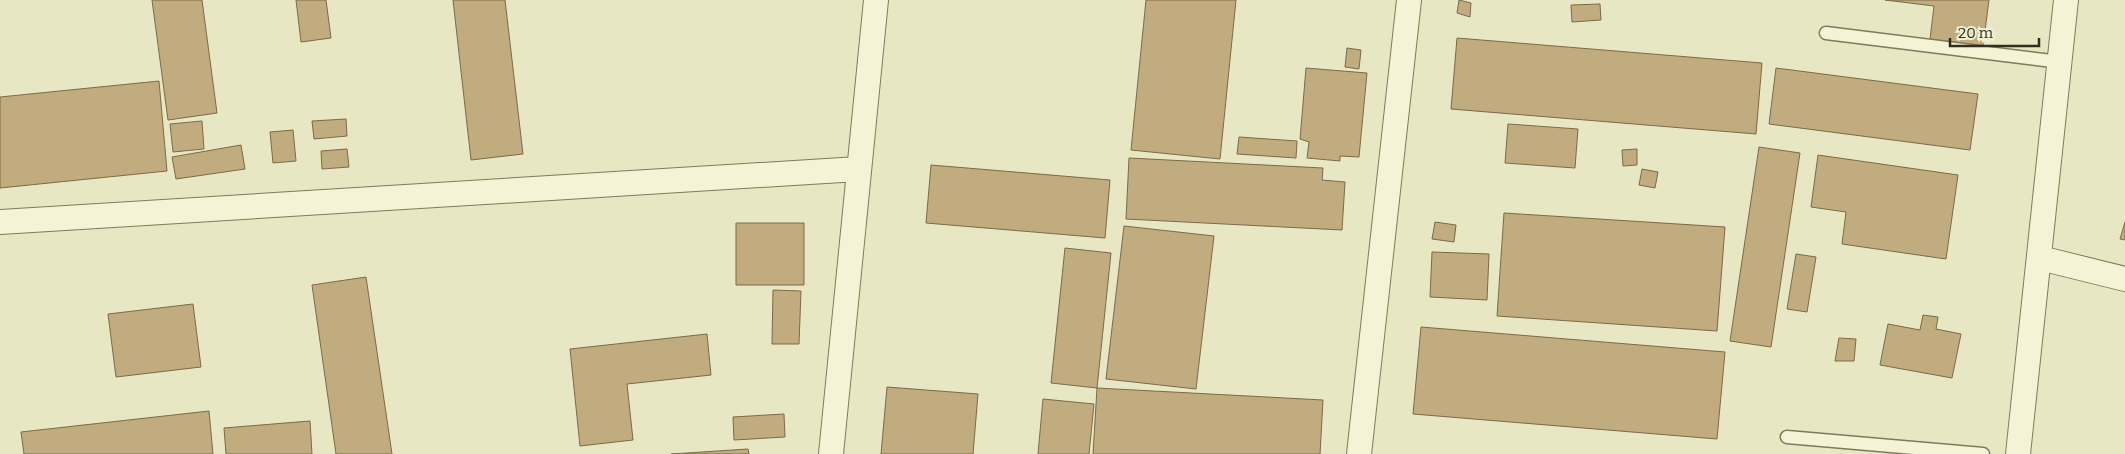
<svg xmlns="http://www.w3.org/2000/svg" width="2125" height="454" font-family="Bitter,serif">
<style>
.building{fill:#c1ac7f;stroke:#7c6a46}
.lines{fill:none;stroke-linecap:round;stroke-linejoin:round}
.service-casing{stroke:#80795d;stroke-width:15}
.minor-casing{stroke:#80795d;stroke-width:26}
.service{stroke:#f4f3d6;stroke-width:12}
.minor{stroke:#f4f3d6;stroke-width:24}
</style>
<rect width="100%" height="100%" fill="#e8e7c4"/>
<path class="building" d="M152 0H202L217 113 168 120Z
M296 0H326L331 38 301 42Z
M453 0H505L523 154 471 160Z
M1146 0H1236L1220 159 1131 150Z
M1459 0 1471 3 1470 17 1457 13Z
M1885 0H1989L1983 46 1930 39 1934 6Z
M1600 4 1601 20 1572 22 1571 5Z
M1457 38 1762 63 1756 134 1451 109Z
M1347 48 1361 50 1359 69 1345 67Z
M1306 68 1367 73 1359 157 1340 156V161L1307 158 1309 142 1300 139Z
M1776 68 1978 94 1970 150 1769 124Z
M159 81 167 171 0 188V97Z
M346 119 347 136 314 139 312 121Z
M202 121 204 149 173 152 170 124Z
M1508 124 1578 129 1575 168 1505 163Z
M293 130 296 161 273 163 270 132Z
M1239 137 1297 141 1296 158 1237 154Z
M241 145 245 169 176 179 172 157Z
M1759 147 1800 153 1771 347 1730 341Z
M347 149 349 167 322 169 321 151Z
M1637 149V165L1623 166 1622 150Z
M1818 155 1958 175 1946 259 1842 244 1846 212 1811 207Z
M1129 158 1323 168 1322 180 1345 182 1342 230 1126 219Z
M931 165 1110 180 1105 238 926 223Z
M1642 169 1658 172 1655 188 1639 185Z
M1504 213 1725 227 1717 331 1497 316Z
M1435 222 1456 225 1454 242 1432 239Z
M2125 222V240L2120 239Z
M736 223H804V285H736Z
M1124 226 1214 236 1196 389 1106 379Z
M1065 248 1111 253 1097 388 1051 383Z
M1432 252 1489 254 1487 300 1430 297Z
M1796 254 1816 257 1807 312 1787 309Z
M366 277 392 454H336L312 285Z
M773 290 801 291 799 344H772Z
M193 304 201 367 116 377 108 314Z
M1923 315 1938 317 1936 329 1961 334 1952 378 1880 365 1888 324 1920 330Z
M1421 327 1725 352 1717 439 1413 414Z
M707 334 711 375 627 384 633 440 580 446 570 349Z
M1839 338 1856 339 1854 361H1835Z
M887 387 978 394 973 454H881Z
M1097 388 1323 400 1320 454H1093Z
M1043 399 1094 404 1089 454H1038Z
M209 411 213 454H24L21 432Z
M784 414 785 437 734 440 733 417Z
M310 421 312 454H226L224 428Z
M748 449 749 454H671Z"/>
<g class="lines">
<defs>
<path id="service" d="M1826 33 2060 62
M1787 437 1983 454"/>
<path id="minor" d="M0 222 858 169
M2040 258 2125 279
M831 454 876 0
M1359 454 1409 0
M2018 454 2066 0"/>
</defs>
<use href="#service" class="service-casing"/>
<use href="#minor" class="minor-casing"/>
<use href="#service" class="service"/>
<use href="#minor" class="minor"/>
</g>
<path d="M1950 38v8h89v-8" fill="none" stroke="#322d1f" stroke-width="2.5"/>
<text x="1958" y="38" font-size="15" fill="#322d1f" stroke="#f0f0d3" stroke-width="4" paint-order="stroke">20 m</text>
</svg>
